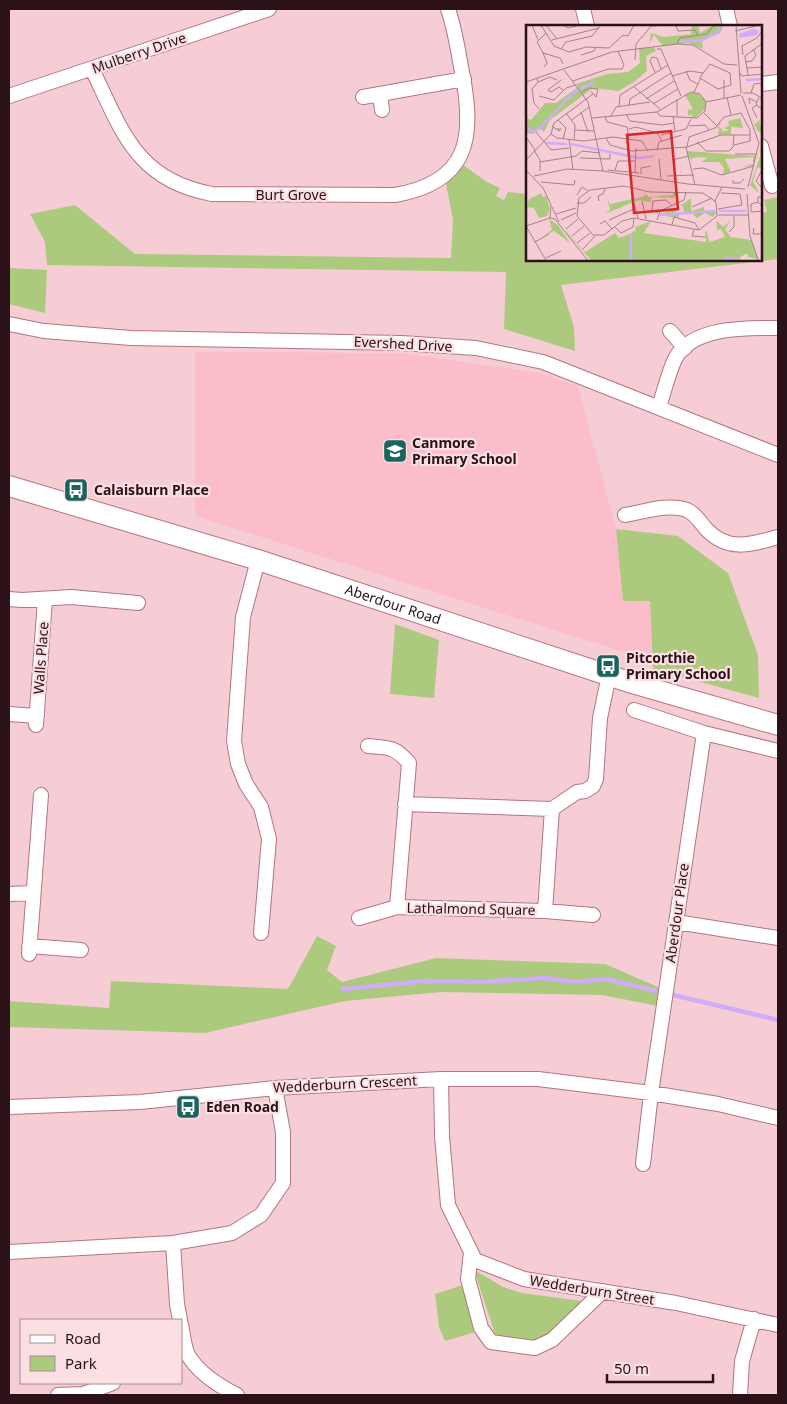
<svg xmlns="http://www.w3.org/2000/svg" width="787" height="1404" font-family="'Noto Sans',sans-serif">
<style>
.built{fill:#fabdc9}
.green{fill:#acca7d}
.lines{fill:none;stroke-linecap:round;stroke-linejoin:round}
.stream{stroke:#d1acf9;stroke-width:4.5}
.minor-casing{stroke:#b27581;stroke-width:16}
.secondary-casing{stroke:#b27581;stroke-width:22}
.minor{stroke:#fff;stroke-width:14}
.secondary{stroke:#fff;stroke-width:20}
.labels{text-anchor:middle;stroke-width:4.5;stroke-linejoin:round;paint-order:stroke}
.street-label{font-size:14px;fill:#2a1218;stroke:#fbdfe3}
.poi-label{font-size:14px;font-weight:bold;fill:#2a1218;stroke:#fbdfe3;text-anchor:start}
.inset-river{fill:none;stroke:#d1acf9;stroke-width:2.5}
.inset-road{fill:none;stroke:#a58289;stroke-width:1}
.view{fill:#d62828;fill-opacity:0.15;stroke:#d62828;stroke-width:2.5}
.inset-edge{fill:none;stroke:#2a1218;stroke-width:2.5}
</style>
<rect width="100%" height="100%" fill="#f7cdd5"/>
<path class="built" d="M195 352 400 353 540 373 578 386 616 529 623 601H650L652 661 195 516Z"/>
<path class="green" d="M463 165 487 182 500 188 496 196 504 200 508 192 527 194V260H761V213L767 212 764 200 778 197V259L561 285 574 327 575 351 504 329 506 272 47 265 45 242 30 214 75 205 135 254 451 258 453 220 446 184Z
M9 268 47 270 45 313 9 304Z
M616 529 678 536 728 573 758 655 759 698 653 669 650 601H623Z
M395 624 439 640 434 698 390 694Z
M317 936 336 946 327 970 342 982 436 958 605 964 660 988 658 1006 602 995 441 992 345 1001 205 1033 9 1027V1001L109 1008 111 981 288 989Z
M478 1272 503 1287 522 1293 582 1301V1307L542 1341 501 1337 495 1334 475 1273Z
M463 1285 476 1332 445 1341 439 1327 435 1294Z"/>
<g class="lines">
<path class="stream" d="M343 989 426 981 479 982 545 978 576 982 606 979 778 1020"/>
<defs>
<path id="minor" d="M583 9 587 26
M726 9 730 26
M92 69C122 131 136 180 212 194L395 195C469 182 475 138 462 72 458 51 455 29 448 9
M761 84 778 82
M380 95 382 110
M9 96 269 9
M363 97 464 79
M761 146 772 186
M9 324 44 331 131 338 401 343 476 348 543 362 778 455
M670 331 685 348
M659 407C664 392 668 374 675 359 692 326 747 328 778 328
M625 515C643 512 669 503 687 510 696 514 700 522 706 529 728 552 750 545 778 537
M258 560 243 617 234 741 238 764 246 784 261 807 269 839 261 933
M9 599 22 600 71 597 138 603
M634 710 704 733 778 751
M9 714 37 716
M36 725 45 599
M405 804 552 809 577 792 585 791 593 786 596 779 600 718 609 675
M9 894 33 893
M397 907 545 911 593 915
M545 911 552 809
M359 918 397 907 409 763C394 746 389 748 368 746
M676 922 778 938
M29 946 81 950
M29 954 41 795
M441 1079 442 1136 448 1205 475 1260 524 1279 676 1303 778 1325
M9 1107 140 1102 275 1088 441 1079H538L651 1093 718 1104 778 1118
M643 1164 651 1093 704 733
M173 1243 177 1304 180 1320
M9 1252 173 1243 232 1233 261 1215 283 1183V1132L275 1088
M471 1252 468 1279 481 1328 491 1342 535 1348 552 1340 603 1291
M181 1324C183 1334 184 1347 188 1355 199 1374 219 1386 237 1395
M58 1395 83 1394 113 1383
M740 1395 742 1361 754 1319"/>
<g id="secondary">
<path id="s1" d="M9 486 258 560 632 683 778 725"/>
</g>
</defs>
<use href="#minor" class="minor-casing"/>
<use href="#secondary" class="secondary-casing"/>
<use href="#minor" class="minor"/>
<use href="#secondary" class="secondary"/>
</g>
<defs>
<symbol id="school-square" viewBox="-11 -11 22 22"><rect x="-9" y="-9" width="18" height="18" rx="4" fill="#19645e" stroke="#fbdfe3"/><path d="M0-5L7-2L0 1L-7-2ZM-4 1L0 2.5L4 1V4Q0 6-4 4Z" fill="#fff"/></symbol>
<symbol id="bus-square" viewBox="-11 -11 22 22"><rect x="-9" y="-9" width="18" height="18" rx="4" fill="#19645e" stroke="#fbdfe3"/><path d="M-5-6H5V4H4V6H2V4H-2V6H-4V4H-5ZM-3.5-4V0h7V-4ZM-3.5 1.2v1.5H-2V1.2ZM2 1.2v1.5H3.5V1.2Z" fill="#fff"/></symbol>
</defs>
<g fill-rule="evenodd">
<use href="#school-square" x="381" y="437" width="28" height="28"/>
<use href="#bus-square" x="62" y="476" width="28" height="28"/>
<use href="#bus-square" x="594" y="652" width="28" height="28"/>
<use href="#bus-square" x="174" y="1093" width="28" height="28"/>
</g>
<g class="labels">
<g class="street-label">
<text transform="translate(139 53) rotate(-19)" y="5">Mulberry Drive</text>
<text x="291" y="200">Burt Grove</text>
<text transform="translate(403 344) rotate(3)" y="5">Evershed Drive</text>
<text dy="5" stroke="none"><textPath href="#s1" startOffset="402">Aberdour Road</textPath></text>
<text transform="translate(41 658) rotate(-86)" y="5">Walls Place</text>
<text transform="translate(471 909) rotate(1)" y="5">Lathalmond Square</text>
<text transform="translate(677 913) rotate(-82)" y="5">Aberdour Place</text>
<text transform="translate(345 1084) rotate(-3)" y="5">Wedderburn Crescent</text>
<text transform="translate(592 1290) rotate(9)" y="5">Wedderburn Street</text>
</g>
<g class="poi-label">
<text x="412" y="448">Canmore<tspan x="412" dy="16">Primary School</tspan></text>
<text x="94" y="495">Calaisburn Place</text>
<text x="626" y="663">Pitcorthie<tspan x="626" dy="16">Primary School</tspan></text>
<text x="206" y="1112">Eden Road</text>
</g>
</g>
<g transform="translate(526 25)">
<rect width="236" height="236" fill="#f7cdd5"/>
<path d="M166 0H172L174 8 188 0H198L194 8 176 16 177 24 163 18 137 21 128 10 123 19 125 8 138 12 165 9ZM128 22 130 26 120 31 121 46 108 57 92 66 67 63 24 95 18 107 15 104 7 109 0 108V93L5 95 19 78H30L52 62 50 59 81 49 102 47 114 38 113 23ZM164 68H172L179 75 180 83 169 93 165 92 167 89 162 91V85L167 84 159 70ZM224 89 229 99 236 93 233 98 236 102V142L231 143 227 156 233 168 224 160 234 132 235 109 231 105ZM214 93 217 103 205 102V109L192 110 193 103 190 104 195 96 193 102 197 105 195 107 203 105 198 103 203 101 202 96ZM161 126 229 131 231 128 227 141 215 142 227 139V132L199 134 205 147 197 149 198 143 193 137H176L181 133 175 132 166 133V137ZM148 167 153 169 147 173 126 172 125 177 112 175 79 189 84 185 81 173 84 179 119 171 118 168 123 172 147 170ZM16 168V172L20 171 24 184 21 191 13 193 8 183 1 182 3 174ZM165 173V186L178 182V186L191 187 187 192 179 188 171 193 166 188 153 189 152 193 132 190 148 184 151 189 158 188 157 181H154ZM32 190 40 206 59 227 89 208 93 213 104 209 110 205 109 202 125 196 118 208 180 217 179 207 181 206 183 217 199 212 195 204 191 205 190 195 197 202 204 196 199 205 205 212 225 215 232 234 222 232 221 228 213 233 214 236H66L41 208ZM23 194 32 200 44 218 28 206 17 211 26 205Z" fill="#acca7d"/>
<path d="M227 4 233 6 231 10 213 13V9Z" fill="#d1acf9"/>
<path class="inset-river" d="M153 16H174L191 8 196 0M220 55 237 54M0 100 5 107 13 104 49 66 68 57M20 118 41 119M45 119 113 133 128 131M193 186H220M134 190 189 186M105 210V237M198 233 214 234"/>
<path class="inset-road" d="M6 0 12 15M15 0 28 21 43 27 60 22 83 23 97 10M20 0 31 14M37 0 42 3 54 0M210 0 215 68M125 1 141 0M150 1 152 6 169 5 172 11M209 6 234 0M97 10 102 11 108 0M26 15 73 3M151 19 154 13 181 9 188 0M35 24 40 17 66 11 75 0M131 24H135L155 71M17 28 11 17 20 8M17 28 34 33 37 39M17 28 21 38 18 42M55 30 68 26 70 22M217 30 216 21 231 13 237 5M109 35 110 19 126 0M219 37 226 36 230 30 227 24M221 43 237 42M38 45 62 77 77 146M160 46 164 55 172 59M129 47 124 36 126 32 131 33 135 44M214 48 216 51 237 49M222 50 219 31 237 18M146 51 164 46 177 48M11 53 12 57 6 64 8 78 13 84M47 56 82 44H96L98 40 92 26M0 57 86 27 151 19 167 20 198 39 211 40M12 57 24 52 31 55M108 62 134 84M22 65 25 67 33 62 37 65M22 65 35 55M56 67 63 63 72 64 70 72 65 66M168 67 174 55V53L175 51 184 39 204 48 205 60 192 64 174 53M217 68H227L237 74M225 68 228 59 237 58M13 71 28 75 40 63 50 60M216 71 233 118 222 162M201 72 205 90M198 73V55M233 73 230 79 237 86M120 74 148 56M151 74V91M180 77 215 70M127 79 152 64M224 79 223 73 231 77M231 80 226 83 231 93M103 81 104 74 145 48M93 82 94 70 142 40M55 87 62 107M131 87 134 91 171 93 179 86 180 77M131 87 165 67 174 69 180 77M40 88 49 100 48 115M178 88 191 101M100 89 104 96 136 100 148 98M79 91 81 97 101 102 103 115M85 91 90 82 124 77M147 91 149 106M66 93 131 87M32 95 40 103 37 114M46 95 63 82M26 101 33 106 35 104H31M163 101 179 100 183 105M103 104 110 102 131 108 136 116M49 105 69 106M10 107 25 125 43 123M25 109 31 113 58 116 87 112 116 116 122 126M25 109 28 98 67 69M135 110 160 104 165 94M0 112 9 125M80 113 84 120 106 126 161 122M43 114 47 144M171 117 180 126H203L207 122 208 110M160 122 169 160M161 122 163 112 189 103 198 92 215 88 224 105V116L208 120M161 122 195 110H224M8 125 14 135V146M131 125 133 117 156 110M209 129H230M54 133 84 134V129M133 134 135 154M0 135 25 109M146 135 163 131M14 137 50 131 56 126 74 128M237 143 230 156 237 164M167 144 177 143 196 150 228 141M0 145 17 163 25 180 24 193 29 194 63 237M82 145 113 148M89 145 92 136H110M109 147 110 123M115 149V143L125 141M8 151 41 144 77 146 162 159 219 164M141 151 168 150M207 155V158H214L218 154M15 157 48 160 49 155M98 161 124 167 177 168 190 177 191 191 173 205 108 193 96 196 78 210H67L51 191 53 173 64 165ZM221 169 224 211 233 237M51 170 56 162 62 166M237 172H232V177L237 182M73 176 72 171 77 169 79 164M116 176 120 194M189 176 196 162M232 177 225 179V187L237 186M51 178H58L65 172M108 178 112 193M26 182 33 197M166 182 186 173M192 184 216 180 214 169 195 168M132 188 126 185 127 176 140 175 146 181M30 189 50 183M192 190H223M35 195 50 188M83 195 110 183M131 195 134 186 158 175 160 167M74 199 79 196 86 204M146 200 148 192 169 198 173 205M0 201 21 237M0 201 24 193M89 202 95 208 107 202 108 193M228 203 227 209H237M40 204 52 194M168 205 166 211 179 212M203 207 208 202V191M46 211 58 201M9 217 23 209M51 218 64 208M57 224 69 211M20 233 35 226"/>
<path class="view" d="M145 106 152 184 108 188 101 110Z"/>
<rect width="236" height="236" class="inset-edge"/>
</g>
<rect width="787" height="1404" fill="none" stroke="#2a1218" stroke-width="20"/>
<rect x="20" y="1319" width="162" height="65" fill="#fbdfe3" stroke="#a78d92"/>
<rect x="30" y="1335" width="25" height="8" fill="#ffffff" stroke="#a78d92"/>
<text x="65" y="1344" font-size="15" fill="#2a1218">Road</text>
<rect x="30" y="1356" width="25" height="15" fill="#acca7d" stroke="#a78d92"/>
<text x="65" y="1369" font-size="15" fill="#2a1218">Park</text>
<path d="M607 1374v8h106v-8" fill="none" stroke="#2a1218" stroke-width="2.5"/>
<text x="614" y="1374" font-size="15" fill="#2a1218" stroke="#fbdfe3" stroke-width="4" paint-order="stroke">50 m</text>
</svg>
